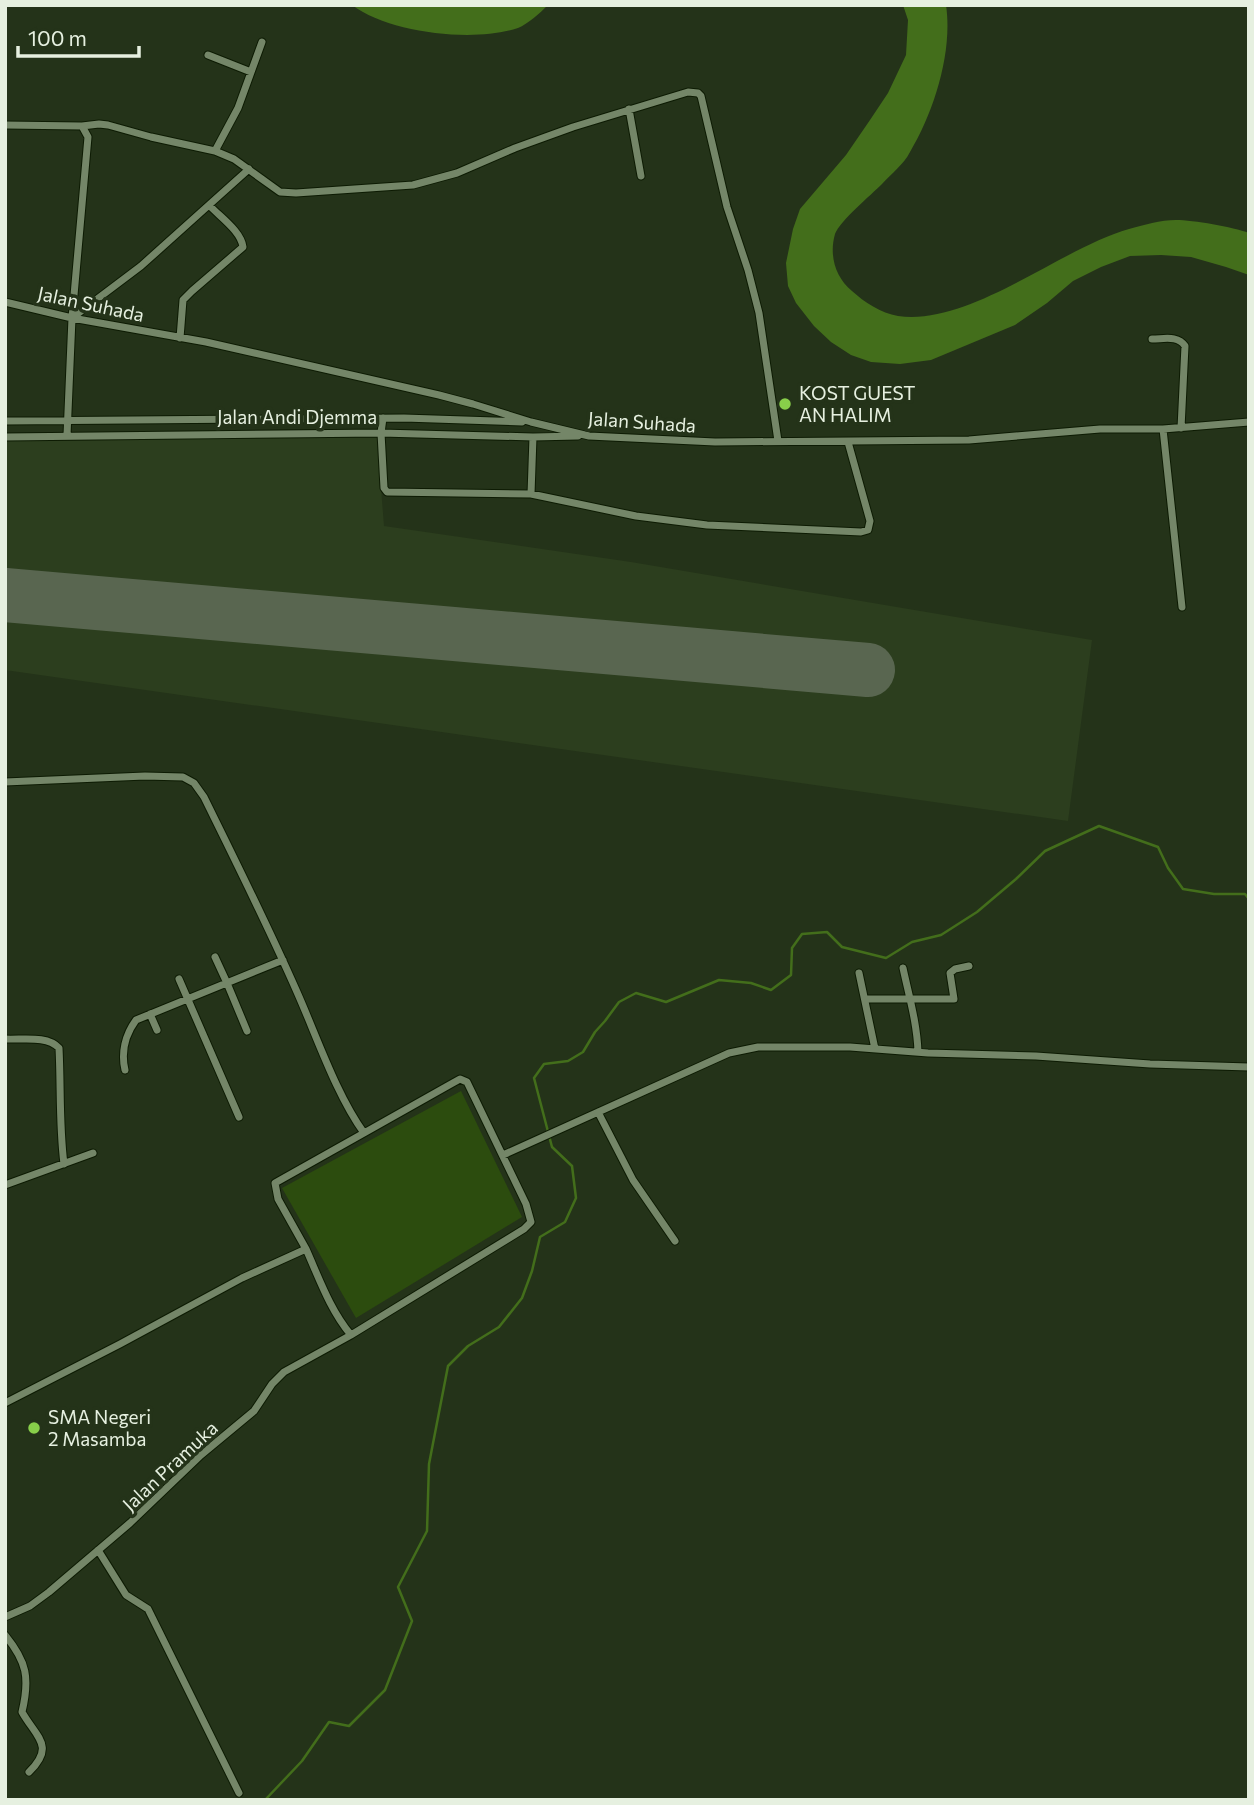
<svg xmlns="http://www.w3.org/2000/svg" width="1254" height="1805" font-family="Commissioner,sans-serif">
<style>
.built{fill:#2c3e1e}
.green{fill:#2c4c0e}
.water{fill:#436e1b}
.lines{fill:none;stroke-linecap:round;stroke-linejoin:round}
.stream{stroke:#436e1b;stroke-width:2.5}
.runway{stroke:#596650;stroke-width:54}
.minor-casing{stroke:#0d1b03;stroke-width:9}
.minor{stroke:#748668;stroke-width:7}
.poi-dot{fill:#88cf4a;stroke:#243319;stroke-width:2.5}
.labels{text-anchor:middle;stroke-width:7;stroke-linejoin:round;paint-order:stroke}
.street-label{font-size:19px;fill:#e6f0e0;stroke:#243319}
.poi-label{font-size:19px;fill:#e6f0e0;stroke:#243319;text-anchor:start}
</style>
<rect width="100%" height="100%" fill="#243319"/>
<path class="built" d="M187 437H377L384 526 631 562 1092 640 1068 821 5 670V441Z"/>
<path class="green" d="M461 1091 522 1217 356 1318 282 1188Z"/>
<path class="water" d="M352 5H548C540 13 528 24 518 28 474 43 389 33 352 5Z
M903 5H946C953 52 934 112 910 152 904 164 891 174 882 184 871 195 840 221 835 234 829 255 835 277 852 291 864 302 881 313 898 316 971 326 1059 249 1129 229 1143 225 1161 220 1176 220 1193 220 1233 227 1249 233V275L1226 267 1191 257 1161 255 1130 256 1101 267 1073 281 1047 303 1015 325 931 360 900 364 871 362 851 355 831 342 814 326 796 303 788 286 786 263 793 229 800 209 846 155 870 120 888 93 906 55 908 20Z"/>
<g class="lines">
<path class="stream" d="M265 1800 302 1761 329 1722 349 1726 385 1690 412 1621 398 1587 427 1531 429 1464 448 1366 468 1346 499 1327 522 1298 532 1271 540 1237 565 1222 576 1198 572 1166 552 1147 534 1078 544 1064 568 1061 583 1052 595 1032 605 1021 619 1002 636 993 666 1002 719 980 751 983 771 990 791 975 792 948 802 934 827 932 842 947 886 958 912 942 941 935 977 912 1016 879 1045 851 1099 826 1158 847 1168 868 1183 889 1214 894H1245L1249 899"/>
<path class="runway" d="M5 595 868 670"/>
<defs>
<path id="minor" d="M208 55 251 72
M629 109 641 176
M5 125 82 126 88 137 72 318 67 435
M82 126 99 124 108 125 151 137 215 151 234 159 280 192 296 193 413 185 457 173 515 148 573 127 688 92 698 93 701 96 727 207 748 270 759 313 778 441
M215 151 238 108 262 42
M5 302 72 318 206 342 439 395 473 404 531 422 589 436 715 442 969 440 1100 429H1163L1249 422
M72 318 141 266 249 169
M180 338 183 300 192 291 243 247C241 231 220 217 209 205
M1152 339C1164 339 1178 335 1185 346L1181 428
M383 418 381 433 384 488 387 492 531 494 636 516 707 525 861 532 868 530 870 521 848 442
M5 421 404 418 522 422
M1163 429 1182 607
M5 437 381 433 533 437 578 436
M531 494 533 437
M5 782 145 776 183 777 194 783 204 797C236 862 268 926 297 992 317 1037 336 1094 364 1133L275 1183 278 1199 306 1249 242 1278 120 1344 5 1403
M215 957 227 983 247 1031
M903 968C909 996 917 1023 918 1052
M859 973 875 1049
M179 979 239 1117
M865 999H954L950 973 955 969 969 966
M150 1014 157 1030
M5 1039C22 1040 47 1035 59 1048 61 1087 59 1125 64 1164
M125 1070C121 1053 125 1035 136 1020L283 960
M598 1112 633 1180 675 1241
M503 1155 729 1053 758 1047H850L928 1053 1036 1056 1150 1064 1249 1067
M5 1185 93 1153
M306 1249C319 1278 330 1310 351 1335L524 1229 531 1222 526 1204 467 1082 460 1079 451 1084 364 1133
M98 1550 126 1595 148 1609 239 1793
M5 1617 30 1606 49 1592 130 1523 201 1455 254 1411 272 1384 284 1372 351 1335
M5 1635C27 1662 30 1678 22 1712 36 1737 56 1746 29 1772"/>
</defs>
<use href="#minor" class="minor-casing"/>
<use href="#minor" class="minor"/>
</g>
<g class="poi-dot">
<circle cx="785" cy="404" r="7"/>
<circle cx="34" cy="1428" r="7"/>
</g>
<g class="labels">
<g class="street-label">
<text transform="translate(91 304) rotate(12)" y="7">Jalan Suhada</text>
<text x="297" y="424">Jalan Andi Djemma</text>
<text transform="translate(642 422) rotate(4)" y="7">Jalan Suhada</text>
<text transform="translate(170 1466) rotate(-43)" y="7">Jalan Pramuka</text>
</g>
<g class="poi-label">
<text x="799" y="400">KOST GUEST<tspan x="799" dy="22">AN HALIM</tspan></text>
<text x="48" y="1424">SMA Negeri<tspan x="48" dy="22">2 Masamba</tspan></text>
</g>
</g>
<rect width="1254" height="1805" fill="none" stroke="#e6f0e0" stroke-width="14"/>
<path d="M18 46v10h121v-10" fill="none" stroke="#e6f0e0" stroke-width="3.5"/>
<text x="28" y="46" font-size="21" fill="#e6f0e0" stroke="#243319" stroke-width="5" paint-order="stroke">100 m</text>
</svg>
